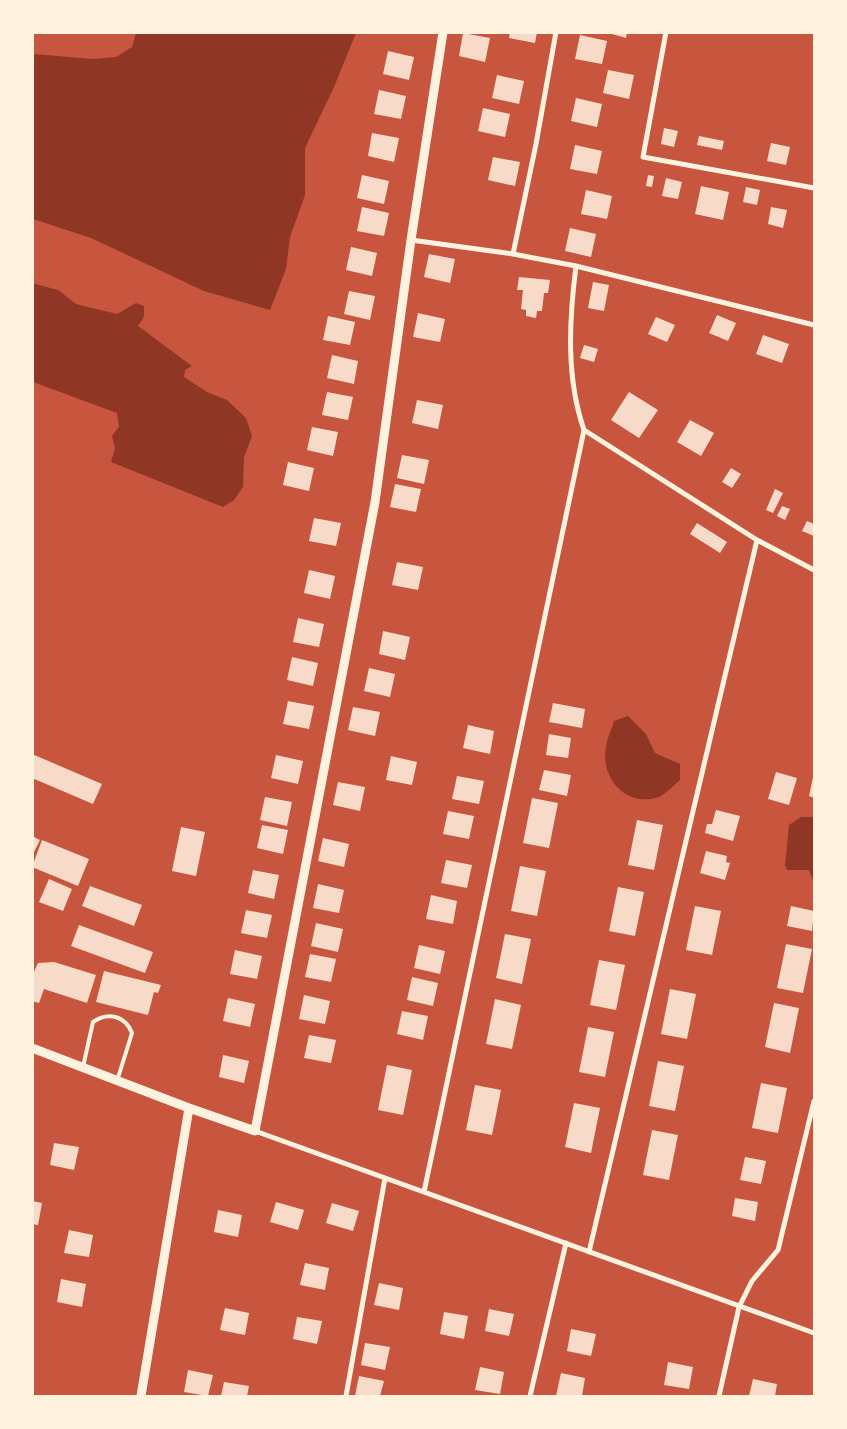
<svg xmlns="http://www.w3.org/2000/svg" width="847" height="1429" font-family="Arial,sans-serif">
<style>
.water{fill:#8f3625}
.building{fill:#f7dbc8}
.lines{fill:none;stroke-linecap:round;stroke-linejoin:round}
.service{stroke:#fff3e0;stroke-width:4}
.minor{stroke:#fff3e0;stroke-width:5}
.tertiary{stroke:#fff3e0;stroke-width:9}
</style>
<rect width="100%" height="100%" fill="#c8553d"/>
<path class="water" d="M136 33H356L334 87 305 148V195L290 237 286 269 270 310 204 291 91 238 33 219V54L93 59 116 57 132 47Z
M32 283 58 290 76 304 117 314 136 303 144 306V317L138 326 192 366 185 370 184 377 207 392 227 400 246 418 252 436 244 457 243 487 234 500 223 507 111 462 115 448 112 436 119 427 117 413 33 382Z
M628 716 646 734 655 753 680 764V780C674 785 666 794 659 797 626 808 600 778 606 747 607 738 612 729 614 721Z
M801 817H814V883L809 870H787L785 865 789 825Z"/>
<path class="building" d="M510 32H537L535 43 509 38Z
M605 32H627L626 38Z
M463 33 490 38 485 62 459 56Z
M580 35 607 41 602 64 575 59Z
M388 51 414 57 409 80 383 74Z
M608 70 634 75 629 99 603 93Z
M497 75 524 81 519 104 492 98Z
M379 90 406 96 401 119 374 114Z
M576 98 602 104 597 127 571 121Z
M483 108 510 114 505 137 478 131Z
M664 128 678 131 674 147 661 144Z
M372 133 399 138 394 162 368 156Z
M699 136 724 141 722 150 697 145Z
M771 143 790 147 786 165 767 161Z
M575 145 602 151 597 174 570 169Z
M493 157 520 162 515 186 488 180Z
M362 175 389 181 384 204 357 198Z
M648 175 654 176 652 187 646 186Z
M666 178 682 182 678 199 662 196Z
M701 186 729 192 723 220 695 214Z
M746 187 760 190 757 205 743 202Z
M586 190 612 196 607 219 581 214Z
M362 207 389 213 384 236 357 231Z
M771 207 787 210 783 228 768 224Z
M570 228 596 234 591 257 565 251Z
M351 247 377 253 372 276 346 270Z
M429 254 455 259 450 283 424 277Z
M519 277 550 280 548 293H544L542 311H537L536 318 526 316V310L521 309 523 290H517Z
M593 282 609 285 604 311 588 308Z
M349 291 375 296 370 320 344 314Z
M418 313 445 319 440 342 413 337Z
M717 315 736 323 728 341 709 333Z
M328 316 355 322 350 345 323 340Z
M656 317 675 325 667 342 648 334Z
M763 335 789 344 782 363 756 354Z
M584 345 598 349 594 362 580 358Z
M332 355 358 361 354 384 327 378Z
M327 392 353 397 348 420 322 415Z
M629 392 658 410 639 438 611 420Z
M417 400 443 405 438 429 412 423Z
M690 420 714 433 701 456 677 442Z
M312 427 338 432 333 456 307 450Z
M402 455 429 460 424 484 397 478Z
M288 462 314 468 309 491 283 485Z
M731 468 741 474 732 488 722 482Z
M395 484 421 489 416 512 390 507Z
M775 489 783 493 773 513 766 510Z
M782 506 790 509 785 520 777 516Z
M314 518 341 523 336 546 309 541Z
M807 521 814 524V536L802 531Z
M697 523 727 542 720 553 690 534Z
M397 562 423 567 418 590 392 585Z
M309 570 335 576 330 599 304 593Z
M298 618 324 624 319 647 293 642Z
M383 631 410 637 405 660 379 654Z
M292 657 318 663 313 686 287 680Z
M369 668 395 674 390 697 364 691Z
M288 701 314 706 309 729 283 724Z
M553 703 585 709 582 728 549 722Z
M353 707 380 712 375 736 348 730Z
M468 725 494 731 490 754 463 748Z
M549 734 571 738 568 758 546 755Z
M32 754 102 784 93 804 32 778Z
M276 755 303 761 298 784 271 778Z
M391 756 417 762 412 785 386 780Z
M544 770 571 775 567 796 539 790Z
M776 772 797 778 789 805 768 799Z
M457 776 484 781 479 804 452 799Z
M813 777H814V798L809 796Z
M338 782 365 787 360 811 333 805Z
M265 797 292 802 287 826 260 820Z
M532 798 558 803 549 848 523 843Z
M716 810 740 816 733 841 705 833 707 824H712Z
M448 811 474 816 469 839 443 834Z
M637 820 663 825 654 870 628 865Z
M262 825 288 830 283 854 257 848Z
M181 827 205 832 196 876 172 871Z
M32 836 40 840 32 856Z
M323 838 349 844 344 867 318 861Z
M42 840 89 859 78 886 32 867Z
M706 851 727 856 726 862 730 863 725 880 700 873Z
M446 860 472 865 467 888 441 883Z
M520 866 546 871 537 916 511 911Z
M253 870 279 875 274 899 248 893Z
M49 879 72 889 63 911 39 902Z
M318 884 344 890 339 913 313 908Z
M90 886 142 905 134 926 82 906Z
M618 887 644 892 635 936 609 931Z
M431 895 457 901 453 924 426 919Z
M695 906 721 911 712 955 686 950Z
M791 906 814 911 812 931 787 926Z
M246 910 272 915 267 938 241 933Z
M316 923 343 929 338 952 311 946Z
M79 925 153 952 145 973 71 946Z
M505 934 531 939 522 984 496 978Z
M786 944 812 949 803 993 777 988Z
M419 945 445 951 440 974 414 968Z
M235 950 262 956 257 979 230 974Z
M310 954 336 959 331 982 305 977Z
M599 960 625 965 616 1010 590 1005Z
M54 962 96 975 87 1003 44 989 39 1003 32 1001V976L38 963Z
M104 971 161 985 158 993 154 992 148 1015 96 1002Z
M412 977 438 983 433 1006 407 1000Z
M670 989 696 994 687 1039 661 1034Z
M304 995 330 1001 325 1024 299 1019Z
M228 998 255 1004 250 1027 223 1021Z
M495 999 521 1005 512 1049 486 1044Z
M774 1003 799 1008 790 1053 765 1047Z
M402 1011 428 1016 423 1040 397 1034Z
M588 1027 614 1032 605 1077 579 1072Z
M309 1035 336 1040 331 1063 304 1058Z
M223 1055 249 1061 244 1083 219 1077Z
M658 1061 684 1066 675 1111 649 1106Z
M387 1065 412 1070 403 1115 378 1110Z
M761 1083 787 1088 778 1133 752 1128Z
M475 1085 501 1090 492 1135 466 1130Z
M574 1103 600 1108 591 1153 565 1147Z
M652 1130 678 1135 669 1180 643 1175Z
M54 1143 79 1147 74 1170 50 1165Z
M745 1157 766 1161 761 1184 740 1180Z
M735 1198 758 1202 755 1221 732 1216Z
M32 1201 42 1203 38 1225 32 1224Z
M276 1202 304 1210 298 1230 270 1222Z
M332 1203 359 1211 353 1231 326 1223Z
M218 1210 242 1215 238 1237 214 1232Z
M69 1230 93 1235 89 1257 64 1253Z
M305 1263 329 1268 325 1290 300 1285Z
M61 1279 86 1284 82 1307 57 1302Z
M379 1283 403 1288 399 1310 374 1305Z
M225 1308 249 1313 245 1335 220 1330Z
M489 1309 514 1314 509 1336 485 1331Z
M444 1312 468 1316 464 1339 440 1334Z
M297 1317 322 1321 317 1344 293 1339Z
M571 1329 596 1334 591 1356 567 1351Z
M365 1343 390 1347 385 1370 361 1365Z
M668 1362 693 1367 689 1389 664 1385Z
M480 1367 504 1372 500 1394 475 1390Z
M188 1370 213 1375 208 1396 184 1392Z
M561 1373 585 1378 582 1396H556Z
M359 1376 384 1381 380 1396H355Z
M753 1379 777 1384 775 1396H749Z
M224 1382 249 1386 247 1396H221Z"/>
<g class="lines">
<path class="service" d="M83 1067 93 1022C108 1012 125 1015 132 1033L117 1081"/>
<path class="minor" d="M666 32 643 157 814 188
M411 240 513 254 576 266 814 325
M513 254 536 144 556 32
M576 266C569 321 566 378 584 430L757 540 814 570
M255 1131 814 1333
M424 1192 584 430
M589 1252 757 540
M346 1396 385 1178
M530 1396 566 1243
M719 1396 739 1307 752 1281 778 1250 814 1101"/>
<path class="tertiary" d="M32 1048 189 1108 255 1131 375 502 411 240 443 32
M141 1396 189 1108"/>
</g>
<rect width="847" height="1429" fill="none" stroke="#fff3e0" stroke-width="68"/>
</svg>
